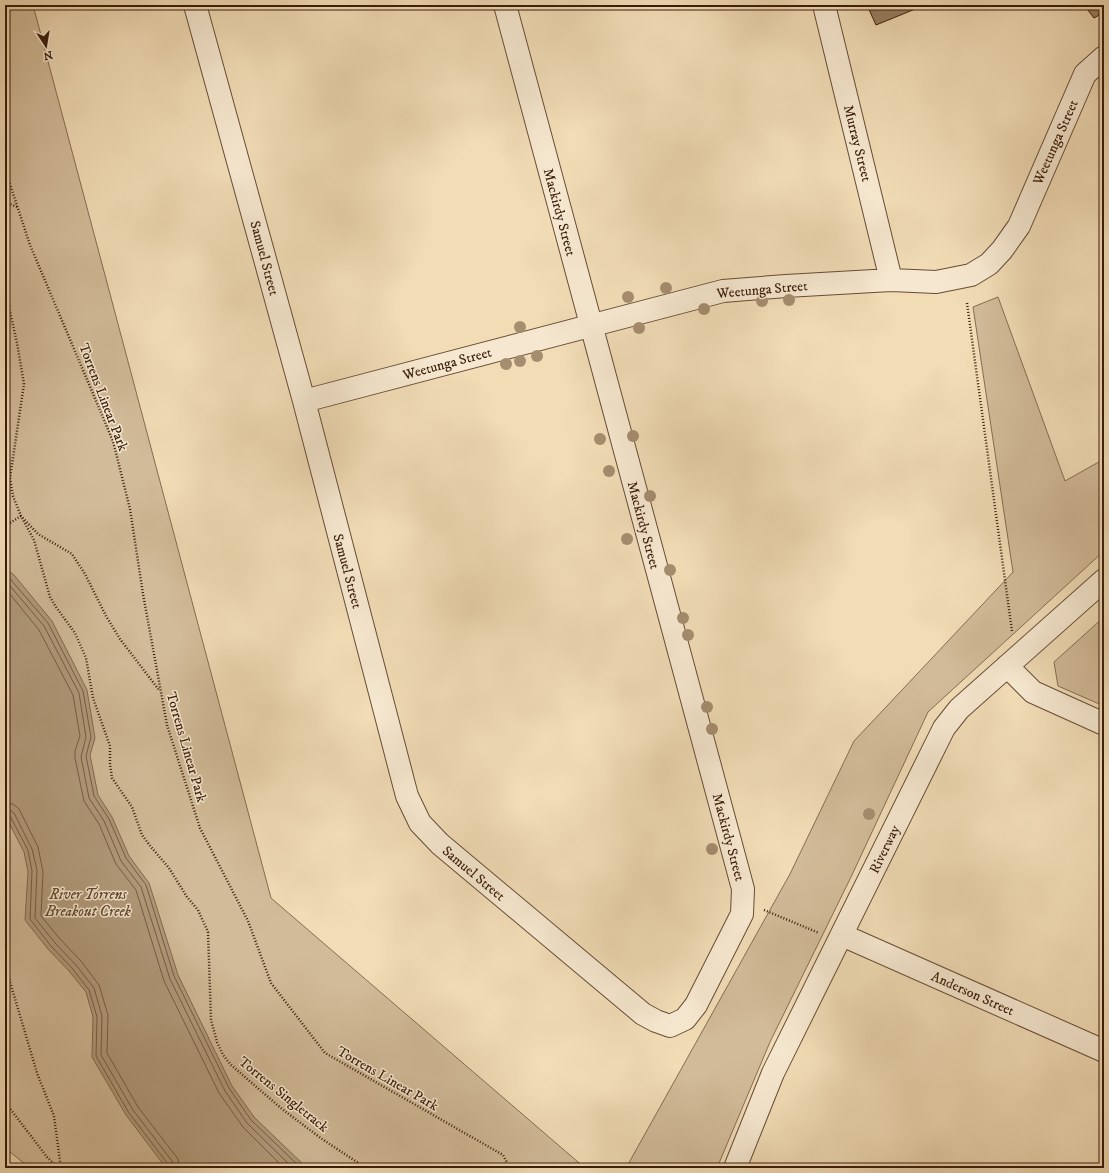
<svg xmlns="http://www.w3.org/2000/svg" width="1109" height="1173" font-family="'IM FELL DW Pica',serif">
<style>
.green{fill:#d2bb99;stroke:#866c52}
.water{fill:#b29b7c;stroke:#82684e}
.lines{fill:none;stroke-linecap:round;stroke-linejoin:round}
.shore{stroke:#765c43;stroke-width:1}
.building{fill:#998063;stroke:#391c0a}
.minor-casing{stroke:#674c35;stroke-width:24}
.path{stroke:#391c0a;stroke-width:2.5;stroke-dasharray:1 2;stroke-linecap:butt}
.minor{stroke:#f6e8d0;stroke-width:22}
.tree{fill:#a58d6f}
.labels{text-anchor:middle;stroke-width:3;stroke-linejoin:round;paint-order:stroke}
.street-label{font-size:14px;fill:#391c0a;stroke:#f6e8d0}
.water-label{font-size:15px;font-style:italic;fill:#634832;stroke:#f6e8d0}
</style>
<rect width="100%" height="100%" fill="#f1dcb6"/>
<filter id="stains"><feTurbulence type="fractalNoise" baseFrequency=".005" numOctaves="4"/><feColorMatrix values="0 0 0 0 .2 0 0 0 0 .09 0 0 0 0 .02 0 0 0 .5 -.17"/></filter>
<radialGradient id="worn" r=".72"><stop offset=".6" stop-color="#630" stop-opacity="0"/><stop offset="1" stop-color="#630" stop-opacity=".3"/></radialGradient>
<path class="green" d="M5 5H33L271 898 585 1168H30L5 1148Z
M998 297 1065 481 1104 459V551L928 712 851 877 770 1042 717 1168H626L790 874 854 741 1013 572 973 307Z
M1104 617V706L1058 686 1054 662Z"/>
<path class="water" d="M5 568 14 575 52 621 87 690 95 738 90 755 98 795 112 817 129 856 149 883 178 975 232 1086 254 1117 307 1168H166L126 1115 92 1057 93 1017 86 992 69 971 48 949 25 920 28 872 24 852 5 815Z"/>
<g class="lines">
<path class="shore" d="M5 573 48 623 83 691 91 737 86 756 94 796 109 819 126 858 146 885 174 976 229 1088 251 1120 301 1168
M5 580 44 626 79 693 86 737 81 757 89 798 104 821 121 861 141 887 170 979 225 1091 247 1123 293 1168
M5 588 39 630 73 695 80 736 75 751V758L84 801 99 824 116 864 136 890 164 981 219 1093 243 1127 284 1168
M5 803 13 804 19 809 38 847 43 872 41 916 60 939 81 961 99 985 108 1015 107 1053 138 1107 178 1159 180 1168
M5 809 10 810 14 813 32 849 37 870 35 918 55 943 76 965 94 988 102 1016 101 1055 133 1110 172 1161 174 1168
M5 814 10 816 28 850 32 871 30 919 51 946 72 968 89 990 97 1017 96 1056 129 1113 168 1164 169 1168"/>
</g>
<path class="building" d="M867 5H925L876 25Z
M1084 5H1104V12L1094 18Z"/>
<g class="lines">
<defs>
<path id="minor" d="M195 5 304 401 407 796 420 823 440 844 643 1014 656 1021 670 1026 685 1019 696 1005 742 914 743 889 505 5
M824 5 891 280
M304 401 723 291 786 286 891 280 936 282 971 275 989 264 1002 250 1019 226 1085 74 1104 57
M1007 666 1033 692 1104 724
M842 935 1104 1051
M735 1168 773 1073 944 728 959 709 1104 580"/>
</defs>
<use href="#minor" class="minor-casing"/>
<path class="path" d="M5 15 9 5
M5 169 30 245 113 441 130 509 143 594 167 725 200 828 248 921 271 983 325 1053 503 1155 510 1168
M5 202 17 207
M5 289 17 343 24 384 10 478 13 496 21 516 38 534 72 554 85 574 106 616 120 639 159 690
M967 303 1012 631
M5 526 21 516 34 540 50 597 56 607 75 633 86 658 93 698 110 746V764L112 778 132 807 142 835 151 847 169 868 187 897 198 910 208 932 211 1020 217 1042 223 1055 231 1065 282 1109 322 1139 366 1168
M764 910 819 933
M5 965 37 1073 54 1116 61 1168
M5 1102 47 1157 58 1168"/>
<use href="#minor" class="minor"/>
</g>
<g class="tree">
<circle cx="666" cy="288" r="6"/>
<circle cx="628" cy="297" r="6"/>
<circle cx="789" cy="300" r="6"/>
<circle cx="762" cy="301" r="6"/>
<circle cx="704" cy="309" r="6"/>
<circle cx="520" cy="327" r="6"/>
<circle cx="639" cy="328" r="6"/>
<circle cx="537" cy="356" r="6"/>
<circle cx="520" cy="361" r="6"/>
<circle cx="506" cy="364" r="6"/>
<circle cx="633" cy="436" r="6"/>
<circle cx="600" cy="439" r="6"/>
<circle cx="609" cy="471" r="6"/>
<circle cx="650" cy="496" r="6"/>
<circle cx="627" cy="539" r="6"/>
<circle cx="670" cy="570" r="6"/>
<circle cx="683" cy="618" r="6"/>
<circle cx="688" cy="635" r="6"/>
<circle cx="707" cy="707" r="6"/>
<circle cx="712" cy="729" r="6"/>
<circle cx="869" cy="814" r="6"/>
<circle cx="712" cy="849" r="6"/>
</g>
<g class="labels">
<g class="street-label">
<text transform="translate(1055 142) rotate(-66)" y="5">Weetunga Street</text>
<text transform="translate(858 143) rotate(76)" y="5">Murray Street</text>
<text transform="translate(560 212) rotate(75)" y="5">Mackirdy Street</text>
<text transform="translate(265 258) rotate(75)" y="5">Samuel Street</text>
<text transform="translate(762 289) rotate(-5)" y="5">Weetunga Street</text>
<text transform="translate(447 363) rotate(-15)" y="5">Weetunga Street</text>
<text transform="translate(104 397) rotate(69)" y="5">Torrens Linear Park</text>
<text transform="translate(644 525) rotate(75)" y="5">Mackirdy Street</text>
<text transform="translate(348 571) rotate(75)" y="5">Samuel Street</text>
<text transform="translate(187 747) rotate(74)" y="5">Torrens Linear Park</text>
<text transform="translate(729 837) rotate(75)" y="5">Mackirdy Street</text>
<text transform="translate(884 849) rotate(-64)" y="5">Riverway</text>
<text transform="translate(474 873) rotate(40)" y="5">Samuel Street</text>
<text transform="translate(973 993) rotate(24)" y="5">Anderson Street</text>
<text transform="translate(388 1078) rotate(30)" y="5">Torrens Linear Park</text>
<text transform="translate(284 1094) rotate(39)" y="5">Torrens Singletrack</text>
</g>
<g class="water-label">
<text x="88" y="899">River Torrens<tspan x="88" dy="17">Breakout Creek</tspan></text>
</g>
</g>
<rect width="1109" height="1173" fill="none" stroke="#f1dcb6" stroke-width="20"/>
<rect x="6" y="6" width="1097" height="1161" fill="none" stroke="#391c0a" stroke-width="2"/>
<rect x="10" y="10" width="1089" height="1153" fill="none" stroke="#391c0a"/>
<g transform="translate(46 46) rotate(168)" stroke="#f6e8d0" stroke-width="3" paint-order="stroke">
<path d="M0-3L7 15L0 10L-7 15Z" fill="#391c0a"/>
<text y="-6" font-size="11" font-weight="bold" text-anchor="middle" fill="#391c0a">N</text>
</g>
<rect width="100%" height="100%" filter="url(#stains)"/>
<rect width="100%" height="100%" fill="url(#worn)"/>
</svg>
